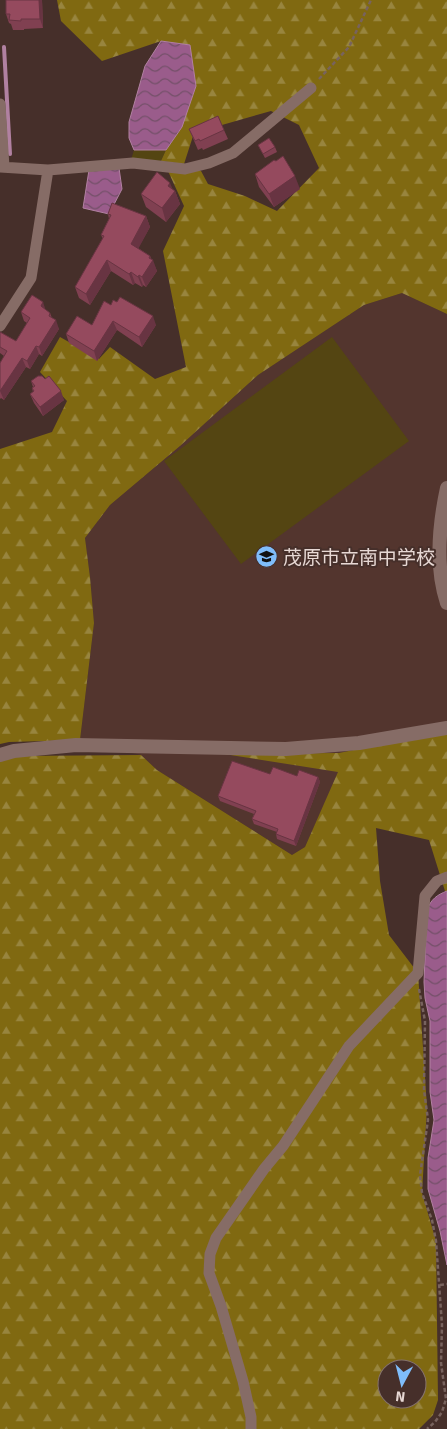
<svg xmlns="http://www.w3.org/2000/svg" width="447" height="1429" font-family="Signika,'Noto Sans JP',sans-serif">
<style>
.built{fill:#53352e}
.green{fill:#544512}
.forest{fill:url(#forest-firs);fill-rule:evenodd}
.water{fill:url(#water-waves);stroke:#b181a1}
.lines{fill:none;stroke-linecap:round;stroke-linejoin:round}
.stream{stroke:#b181a1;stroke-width:4}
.path{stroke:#78635e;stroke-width:2.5;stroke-dasharray:4 2.5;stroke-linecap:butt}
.minor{stroke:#866c66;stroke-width:11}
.tertiary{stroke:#866c66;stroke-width:14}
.wall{fill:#804051}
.shaded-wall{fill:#683442}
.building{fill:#954a5e;stroke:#683442}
.labels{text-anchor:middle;stroke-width:4;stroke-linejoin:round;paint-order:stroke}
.poi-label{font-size:19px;fill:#e7d8d4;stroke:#462f2a;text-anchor:start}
</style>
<defs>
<pattern id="forest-firs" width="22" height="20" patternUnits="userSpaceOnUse" patternTransform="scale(1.25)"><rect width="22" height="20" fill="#806911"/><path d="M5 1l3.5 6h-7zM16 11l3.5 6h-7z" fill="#98853e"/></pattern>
<pattern id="water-waves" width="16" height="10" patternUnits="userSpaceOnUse" patternTransform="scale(1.25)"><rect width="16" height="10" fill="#9a5c8b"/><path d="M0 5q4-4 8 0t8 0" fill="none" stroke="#745069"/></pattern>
</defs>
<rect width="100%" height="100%" fill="#462f2a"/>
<path class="built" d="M402 293 447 314V731L339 772 305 847 292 855 157 770 141 755 80 740 94 623 90 577 85 538 110 505 180 446 258 375 364 305Z"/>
<path class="green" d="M134 150H166L161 161 131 160Z
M332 337 409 441 241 564 164 461Z"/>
<path class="forest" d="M57 0H447V314L402 293 364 305 258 375 180 446 110 505 85 538 90 577 94 623 80 740 9 742 0 744V449L52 432 67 401 40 372 60 337 99 359 110 347 155 379 186 367 163 251 184 206 168 171H201L208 184 245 196 277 211 319 168 299 125 271 111 194 133 184 164 161 161 166 150 182 127 190 45 161 41 102 61 61 21Z
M447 731V891H445L429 840 376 828 380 881 389 935 418 973 427 1107 422 1193 436 1241 438 1400 433 1415 419 1429H0V760L17 756 141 755 157 770 292 855 305 847 338 772 224 754 339 753ZM387 1369H417V1399H387Z"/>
<path class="water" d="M161 41 190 45 196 86 182 127 166 150H134L129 138V122L145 66Z
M119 168 122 189 109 214 83 208 89 170Z
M447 891V1265L440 1231 428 1189V1158L434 1120 430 1092V1021L425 998 424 982 427 910C431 899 437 895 447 891Z"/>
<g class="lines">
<path class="stream" d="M4 47 10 154"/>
<path class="path" d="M319 79 349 47 371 0
M419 989 425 1021 424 1090 428 1120 420 1175 422 1193 432 1220 436 1241 442 1325 441 1363 446 1399 442 1412 435 1422 427 1429
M440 1285 447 1284"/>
<path class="minor" d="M0 104 4 167
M0 167 48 170 133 163 185 169 209 163 233 153 311 88
M0 326 31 278 48 170
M251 1429V1417L243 1381 221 1306 209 1273 210 1254 216 1238 264 1169 283 1146 349 1046 418 973 425 896 437 881 447 877"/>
<path class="tertiary" d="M447 488C439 525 435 567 447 603
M0 755 14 751 76 745 286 749 359 743 447 728"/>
</g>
<path class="wall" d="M42 0 43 28 24 29V30H13L11 24 9 23 6 14Z
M189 129 224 130 228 139 203 150 202 148 198 150Z
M258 145 275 147 277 152 265 158Z
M255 174 300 189 274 207 259 187Z
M173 190 175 191 180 204 166 222 146 207 141 194Z
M108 214 146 216 150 227 138 248 150 256 157 271 146 287 143 285 142 287 135 283 133 285 111 271 90 305 79 298 75 287 103 239 101 235 109 219Z
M111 305 156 325 142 347 117 330 97 361 69 343 66 334 92 325Z
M46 310 50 313 52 318 59 329 42 356 39 354 30 369 26 367 4 400 1 398 0 399V363L4 356 0 353V332L16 341 27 323 24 321 21 312Z
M45 379 64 400 43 416 34 403 30 394 33 392 32 388 33 387 31 381Z
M270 774 318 777 320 782 296 846 277 839 276 834 277 832 254 824 252 819 254 814 220 801 218 796Z"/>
<path class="shaded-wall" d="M39 0H42L43 28 40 19Z
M295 176 300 189 274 207 269 194Z
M170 183 174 192 175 191 180 204 166 222 162 208 168 186Z
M146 216 150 227 135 255 131 244Z
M150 256 152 261 153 260 157 271 146 287 142 277Z
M107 260 111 271 90 305 86 294Z
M131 272 135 283 133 285 129 274Z
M139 275 143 285 142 287 138 277Z
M43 302 46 311 41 306Z
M153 316 156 325 142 347 139 337Z
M56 320 59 329 42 356 39 347Z
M113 321 117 330 97 361 94 351Z
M36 346 39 354 30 369 27 361Z
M22 358 26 367 4 400 0 391Z
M61 391 64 400 43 416 40 407Z
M318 777 320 782 296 846 294 841Z"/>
<path class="building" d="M6 0H39L40 19H21V21L9 20 10 14H6Z
M218 116 224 130 200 141 199 139 195 141 189 129Z
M269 138 275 147 263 154 258 145Z
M283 156 295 176 269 194 255 174 274 160 276 161Z
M157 172 170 183 168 186 175 191 162 208 141 194Z
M112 203 146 216 131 244 150 256 149 258 153 260 142 277 139 275 138 277 131 272 129 274 107 260 86 294 75 287 104 236 101 235 111 215 108 214Z
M32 295 43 302 41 306 50 313 49 316 56 320 39 347 36 346 27 361 22 358 0 391V363L7 351 0 347V332L16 341 30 318 21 312Z
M120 297 153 316 139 337 113 321 94 351 66 334 77 316 92 325 104 301 111 305 113 300 117 302Z
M38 376H42L45 379 49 376 61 391 40 407 30 394 34 391 32 388 35 386 31 381Z
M232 761 270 774 273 767 297 776 299 770 318 777 294 841 276 834 278 829 252 819 256 811 218 796Z"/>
<defs>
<symbol id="school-disc" viewBox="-11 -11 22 22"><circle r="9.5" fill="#7fbdfa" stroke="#462f2a"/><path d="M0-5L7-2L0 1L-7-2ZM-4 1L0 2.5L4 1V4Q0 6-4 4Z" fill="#111"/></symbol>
</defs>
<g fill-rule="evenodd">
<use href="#school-disc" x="254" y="544" width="25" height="25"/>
</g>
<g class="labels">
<g class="poi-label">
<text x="283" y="564">茂原市立南中学校</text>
</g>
</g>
<g transform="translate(402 1384) rotate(187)"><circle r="24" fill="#462f2a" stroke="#86736e"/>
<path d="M0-4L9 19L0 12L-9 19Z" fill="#7fbdfa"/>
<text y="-8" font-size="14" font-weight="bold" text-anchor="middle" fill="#e7d8d4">N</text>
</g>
</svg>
